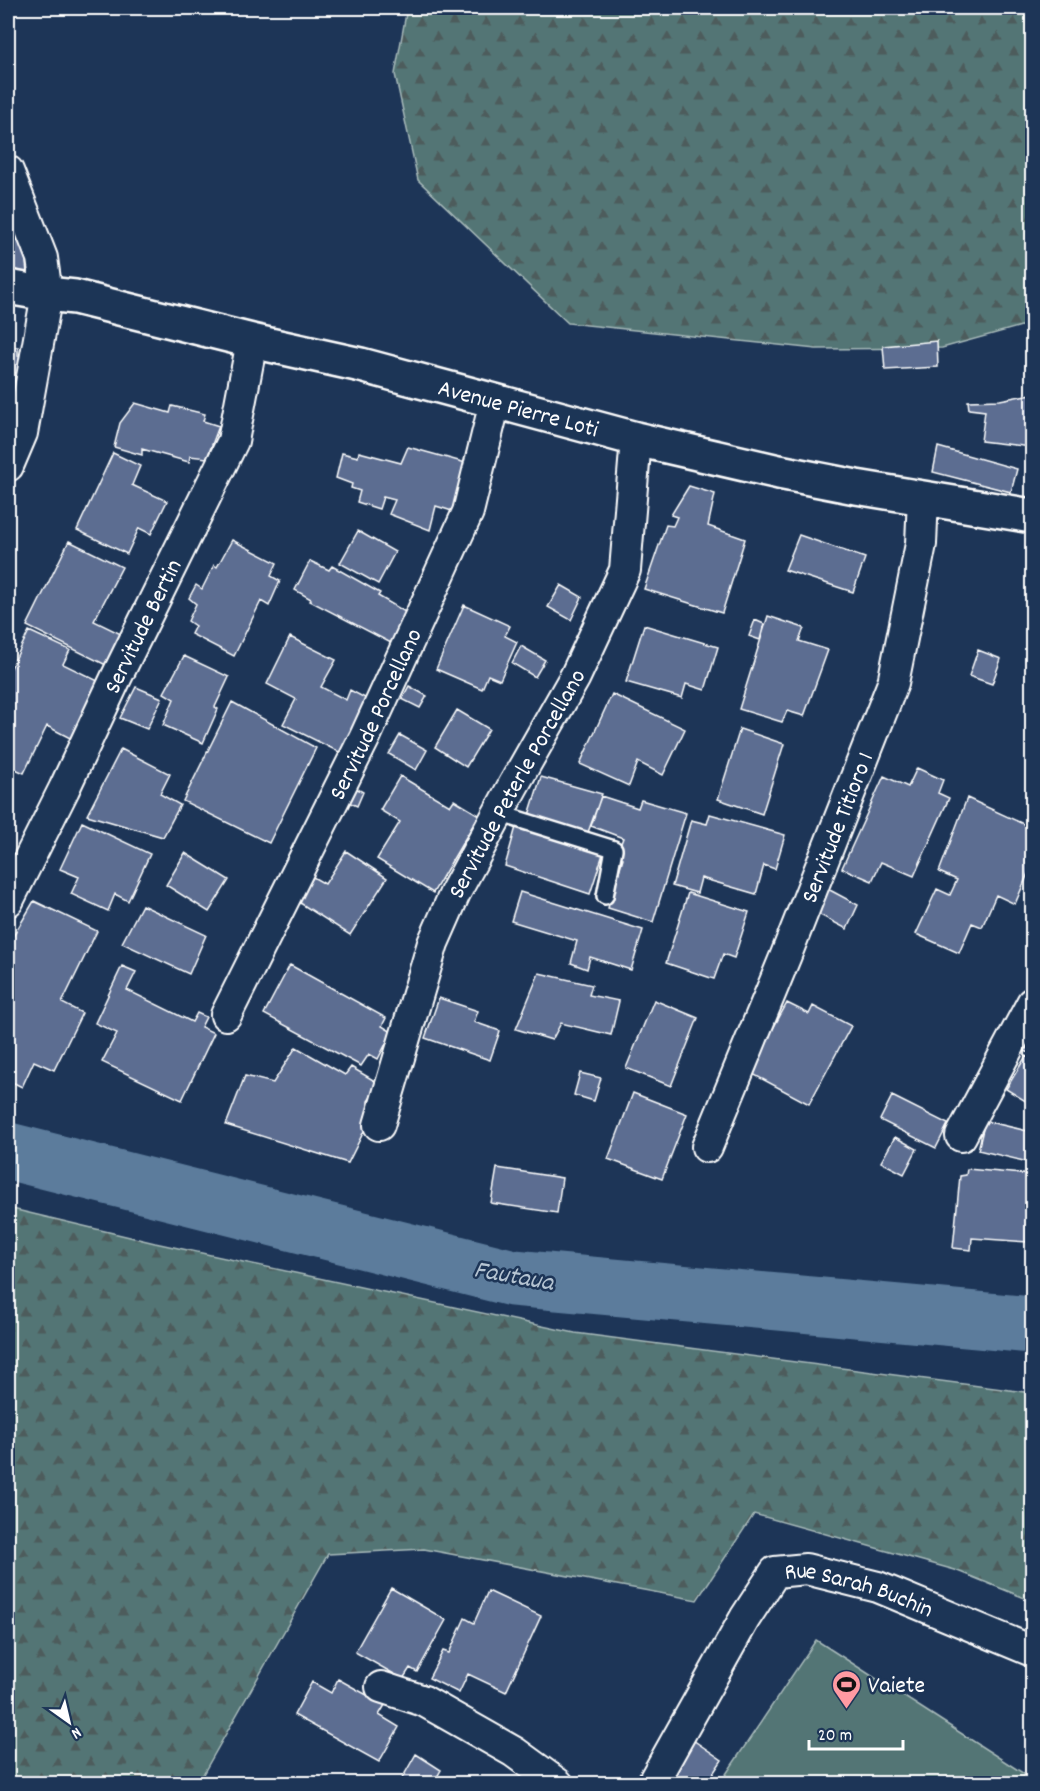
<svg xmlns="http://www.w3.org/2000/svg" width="1040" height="1791" font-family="Dekko,sans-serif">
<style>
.green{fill:#527474;stroke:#a8baba;stroke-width:1.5}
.forest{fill:url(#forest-firs);stroke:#a8baba;stroke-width:1.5}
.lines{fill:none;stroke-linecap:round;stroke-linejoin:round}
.river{stroke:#5b7c9c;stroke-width:57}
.building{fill:#5b6d91;stroke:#fff;stroke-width:1.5}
.lane-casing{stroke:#fff;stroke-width:20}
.street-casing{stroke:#fff;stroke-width:34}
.secondary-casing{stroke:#fff;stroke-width:38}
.lane{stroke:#1d3557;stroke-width:15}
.street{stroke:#1d3557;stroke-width:30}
.secondary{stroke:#1d3557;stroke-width:33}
.labels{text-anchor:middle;stroke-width:5;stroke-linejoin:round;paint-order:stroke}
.street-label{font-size:24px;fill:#fff;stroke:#1d3557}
.poi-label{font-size:24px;fill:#fff;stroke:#1d3557;text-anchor:start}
.water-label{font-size:26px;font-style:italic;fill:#b5c4d2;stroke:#1d3557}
</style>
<defs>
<pattern id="forest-firs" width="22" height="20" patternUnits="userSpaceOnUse" patternTransform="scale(1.5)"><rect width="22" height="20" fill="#527474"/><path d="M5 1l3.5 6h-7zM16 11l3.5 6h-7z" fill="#4e5c5c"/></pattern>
</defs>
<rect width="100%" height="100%" fill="#1d3557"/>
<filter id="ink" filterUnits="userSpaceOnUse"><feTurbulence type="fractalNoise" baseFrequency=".0167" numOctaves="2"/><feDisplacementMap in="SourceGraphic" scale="12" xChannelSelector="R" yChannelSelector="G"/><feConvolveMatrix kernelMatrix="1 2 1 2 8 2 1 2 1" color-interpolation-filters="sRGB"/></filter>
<g filter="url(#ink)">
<path class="green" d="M816 1640 1032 1779V1783H720Z"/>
<path class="forest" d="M407 8H1032V323L942 348 816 349 568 323 418 180 395 74Z
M8 1208 155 1243 575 1333 1032 1393V1601L955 1570 754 1514 697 1600 424 1549 328 1554 198 1783H8Z"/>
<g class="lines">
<path class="river" d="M8 1151 513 1278 1032 1325"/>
</g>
<path class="building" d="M8 238H17V241L24 240 27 273 8 274Z
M937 341 938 367 885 370 883 346Z
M8 347H18V356L26 357V373H13V382H8Z
M8 394 13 395 12 419 8 427Z
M1032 394V442L1031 447 981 441 985 411 969 409 968 401 1000 400Z
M135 403 170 413 172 406 205 414 203 421 219 426 207 458 190 456 189 462 142 449V455L114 447 120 423Z
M408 447 466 463 452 511 436 506 430 530 389 514 395 500 383 497 379 509 357 502 360 491 351 488 352 484 336 478 342 453 358 457 359 452 401 463Z
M938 447 1017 469 1011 492 933 472Z
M113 453 140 466 132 485 167 501 151 534 139 528 127 554 77 530Z
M689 486 715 494 708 526 745 539 722 613 644 589 666 525 673 526 677 517 671 515Z
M358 531 395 552 378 584 340 563Z
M799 535 865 558 853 592 785 570Z
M232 540 277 563 271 576 280 581 269 606 261 601 234 656 191 634 195 626 188 621 196 604 189 598 196 585 202 589 214 565 217 567Z
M69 541 122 567 94 621 123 635 108 666 27 626Z
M310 561 329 570 332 566 380 593 378 596 407 613 391 643 310 601 311 599 295 590Z
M561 585 582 597 571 620 548 607Z
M464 605 510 626 505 636 517 642 500 680 488 675 482 689 436 669Z
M768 616 804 628 799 641 828 650 804 716 787 711 782 722 739 709Z
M755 620 764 624 760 640 749 636Z
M644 625 718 647 705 690 686 684 682 698 626 682Z
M29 631 70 650 63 664 100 682 72 739 47 726 24 773 9 766 8 770V674Z
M290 637 336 660 321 687 346 700 350 690 367 699 341 753 283 724 296 699 267 684Z
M521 646 545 660 535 677 512 663Z
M978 650 1001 659 992 684 969 676Z
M184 656 229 677 215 707 218 709 203 743 163 725 174 699 164 693Z
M409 686 427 696 420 708 402 699Z
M136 687 162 698 147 729 120 718Z
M612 694 685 729 663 775 638 762 629 786 580 764Z
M232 702 316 748 269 843 183 801Z
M457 710 489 729 466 767 435 747Z
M740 729 784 744 762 814 718 799Z
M400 735 427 750 416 770 389 754Z
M121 749 170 774 160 794 180 805 163 837 87 815Z
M917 768 943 780 938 793 949 798 914 876 881 862 872 881 842 868 884 776 908 787Z
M400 776 450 806 454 800 479 815 433 893 377 859 400 822 380 810Z
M541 777 602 794 587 835 529 815Z
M354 787 363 792 357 806 346 801Z
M601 796 638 808 641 800 686 813 653 922 608 908 623 858 616 856 623 838 591 826Z
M967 798 1032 828V864L1015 904 996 895 982 927 972 923 959 953 916 934 937 889 950 895 957 880 939 872Z
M710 814 785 835 775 869 764 865 756 894 701 878 697 893 672 886 691 820 707 824Z
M8 816 14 820 8 830Z
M82 822 150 854 128 901 115 894 108 911 71 894 79 877 60 869Z
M516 827 603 854 590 894 505 866Z
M346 851 387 878 350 935 297 901 313 877 325 884Z
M185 853 229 880 209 912 166 885Z
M826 888 858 905 847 929 816 913Z
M520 892 643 930 631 970 590 957 587 969 571 963 577 941 511 921Z
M688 893 749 912 734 958 723 954 714 979 666 963Z
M34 901 97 931 62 1003 82 1013 54 1070 34 1061 22 1087 8 1080V945Z
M142 905 206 935 189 974 122 943Z
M290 965 386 1018 382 1026 392 1032 378 1059 369 1054 361 1066 264 1014Z
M122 966 136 972 127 990 192 1022 197 1013 206 1017 201 1027 214 1033 182 1100 102 1062 117 1033 95 1023Z
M539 973 592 985 589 995 619 1001 611 1035 561 1023 552 1040 516 1029Z
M439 998 478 1011 474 1022 500 1031 490 1060 425 1038Z
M654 1000 698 1018 671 1086 626 1068Z
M787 1003 809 1014 813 1006 851 1026 809 1104 749 1072Z
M1032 1033V1054L1025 1051Z
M296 1047 345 1075 351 1067 380 1084 368 1101 367 1125 348 1163 226 1125 245 1076 273 1083Z
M1026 1056 1032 1059V1105L1006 1089Z
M580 1073 601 1078 594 1101 574 1095Z
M633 1093 687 1114 662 1179 608 1159Z
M892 1096 948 1124 936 1148 880 1120Z
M985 1121 1032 1132V1163L978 1150Z
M895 1137 917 1149 904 1174 881 1162Z
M497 1168 562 1178 557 1213 491 1203Z
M967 1169 1032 1175V1221L1030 1220 1028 1242 972 1238 971 1250 953 1248 960 1176 966 1175Z
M391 1588 446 1620 417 1672 410 1668 403 1679 355 1652Z
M488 1591 541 1616 506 1692 468 1674 459 1693 429 1678 443 1651 449 1653 465 1618 474 1623Z
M338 1679 385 1705 379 1715 399 1727 379 1762 294 1715 312 1682 331 1693Z
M690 1738 722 1760 706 1784H660Z
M416 1754 441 1770 433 1784H399Z"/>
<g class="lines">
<defs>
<path id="lane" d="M498 813 614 849 605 896"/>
<g id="street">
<path d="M8 171 42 258 47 294 22 433 8 466"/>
<path id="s1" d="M8 901 64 789 116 678 233 441 252 341"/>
<path id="s2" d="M226 1015 365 737 468 512 495 402"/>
<path id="s3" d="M379 1125 433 943 455 893 513 786 575 677 625 570 636 439"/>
<path d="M961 1136 1032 1003"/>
<path id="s4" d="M707 1147 786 955 893 683 921 544 923 497"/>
<path d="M381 1687 424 1701 514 1752 558 1784"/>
<path id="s5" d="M652 1784 745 1618 775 1572 806 1569 878 1587 1032 1651"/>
</g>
<g id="secondary">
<path id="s6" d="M8 287 47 294 75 297 252 341 361 365 636 439 779 472 856 487 1032 516"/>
</g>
</defs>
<use href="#lane" class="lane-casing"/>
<use href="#street" class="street-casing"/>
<use href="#secondary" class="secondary-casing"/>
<use href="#lane" class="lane"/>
<use href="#street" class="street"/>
<use href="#secondary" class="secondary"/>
</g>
</g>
<defs>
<symbol id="stadium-pin" viewBox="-11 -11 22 30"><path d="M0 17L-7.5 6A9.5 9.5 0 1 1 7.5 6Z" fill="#ff9aa2" stroke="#1d3557"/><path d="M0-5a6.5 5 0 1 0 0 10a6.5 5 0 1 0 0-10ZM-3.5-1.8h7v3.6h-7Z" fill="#111"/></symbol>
</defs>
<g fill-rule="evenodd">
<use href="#stadium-pin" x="830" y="1668" width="33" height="45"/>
</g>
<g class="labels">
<g class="street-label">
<text dy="8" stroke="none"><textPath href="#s6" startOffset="525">Avenue Pierre Loti</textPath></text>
<text dy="8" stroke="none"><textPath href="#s1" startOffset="306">Servitude Bertin</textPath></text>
<text dy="8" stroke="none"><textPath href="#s2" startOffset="336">Servitude Porcellano</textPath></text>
<text dy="8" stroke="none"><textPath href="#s3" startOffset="370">Servitude Peterle Porcellano</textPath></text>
<text dy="8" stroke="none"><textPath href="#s4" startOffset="345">Servitude Titioro 1</textPath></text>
<text dy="8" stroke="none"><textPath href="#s5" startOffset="332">Rue Sarah Buchin</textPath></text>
</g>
<g class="poi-label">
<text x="868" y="1692">Vaiete</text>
</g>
<g class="water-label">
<text transform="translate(514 1274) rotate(10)" y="9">Fautaua</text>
</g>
</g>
<rect width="1040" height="1791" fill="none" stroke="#1d3557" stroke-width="30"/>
<rect x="15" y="15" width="1010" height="1761" fill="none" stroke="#fff" stroke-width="2" filter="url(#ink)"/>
<g transform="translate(69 1722) rotate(146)" stroke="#1d3557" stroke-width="4.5" paint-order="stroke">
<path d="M0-4.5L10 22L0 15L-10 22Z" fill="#ffffff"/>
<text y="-9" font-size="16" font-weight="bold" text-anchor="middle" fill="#ffffff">N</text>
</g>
<path d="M809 1740v9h94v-9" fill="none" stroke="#ffffff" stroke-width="3"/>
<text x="818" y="1740" font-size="18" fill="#ffffff" stroke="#1d3557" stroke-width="4.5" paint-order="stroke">20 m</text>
</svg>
